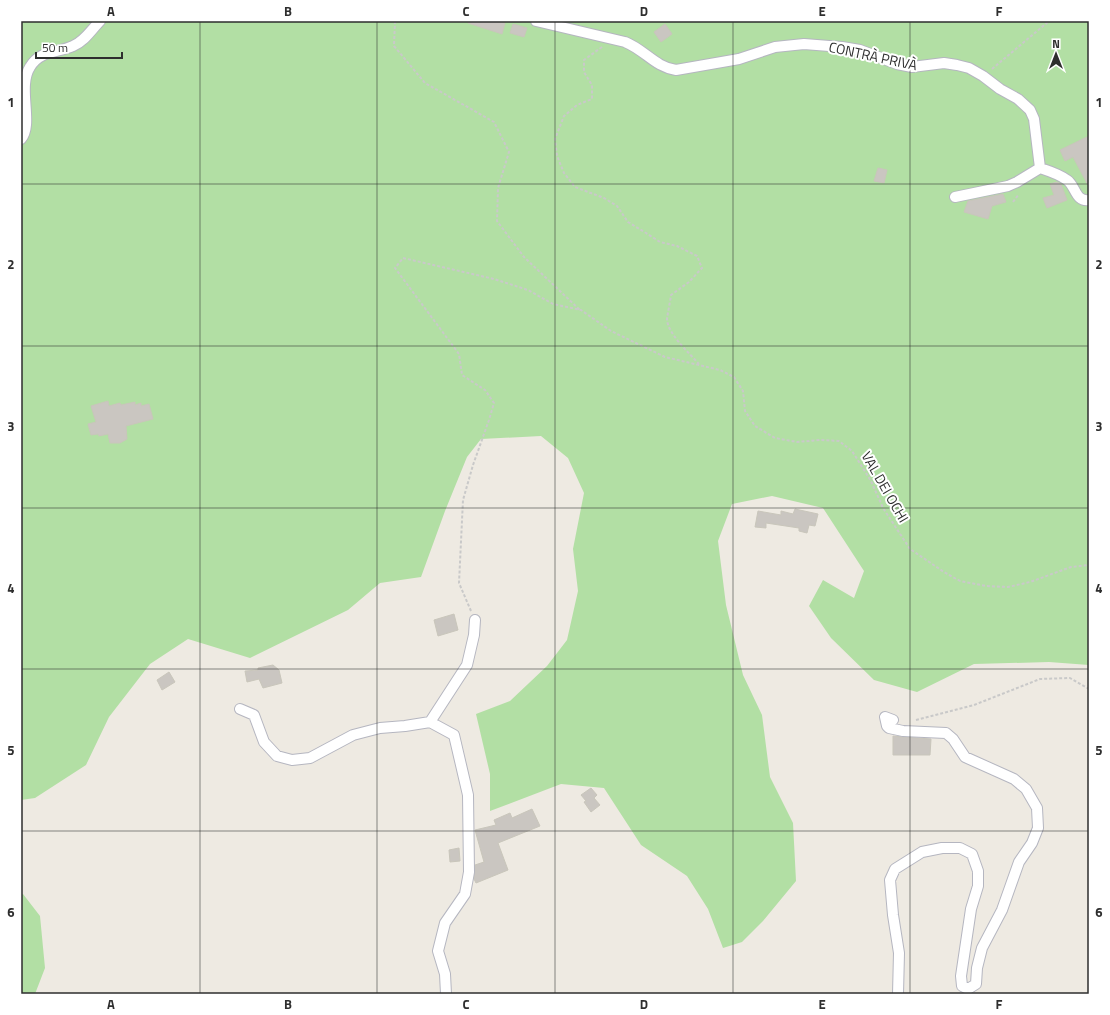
<svg xmlns="http://www.w3.org/2000/svg" width="1110" height="1015" font-family="'Titillium Web',sans-serif">
<style>
.green{fill:#b2dfa4}
.building{fill:#cac6c1;stroke:#c9c6bb}
.lines{fill:none;stroke-linecap:round;stroke-linejoin:round}
.street-casing{stroke:#b5b6c0;stroke-width:12}
.path{stroke:#c9c9c9;stroke-width:2;stroke-dasharray:3 2;stroke-linecap:butt}
.street{stroke:#fff;stroke-width:10}
.grid{fill:none;stroke:#2e2e2e;stroke-width:1;stroke-opacity:0.55}
.labels{text-anchor:middle;stroke-width:4;stroke-linejoin:round;paint-order:stroke}
.street-label{font-size:14px;fill:#2e2e2e;stroke:#fff}
.neatline{fill:none;stroke:#2e2e2e;stroke-width:1.5}
.grid-label{font-size:13px;text-anchor:middle;font-weight:bold;fill:#2e2e2e}
</style>
<rect width="100%" height="100%" fill="#eeeae2"/>
<path class="green" d="M21 21H1089V665L1049 662 974 664 917 692 874 680 831 638 809 606 823 580 854 598 864 571 823 508 772 496 732 504 718 541 726 605 743 675 762 715 770 777 793 823 796 881 763 921 742 942 723 948 708 909 687 876 641 845 604 788 561 784 490 811V774L476 714 510 701 547 666 567 640 578 591 573 549 584 493 568 458 541 436 481 439 467 457 445 511 421 577 380 583 348 610 250 658 188 639 150 664 109 717 86 765 35 798 21 800Z
M23 894 40 916 45 968 35 994H21V895Z"/>
<path class="building" d="M468 21H498L505 23 502 34 468 23Z
M513 24 527 28 524 37 510 33Z
M665 24 672 34 661 42 654 32Z
M1089 136V187L1073 157 1065 161 1060 150Z
M878 168 887 170 884 183 874 181Z
M1057 182 1061 184 1067 200 1047 208 1043 198 1054 195 1050 184Z
M1003 194 1006 202 992 206 988 219 964 212 968 201Z
M108 401 109 406 120 403 121 405 135 402V405L141 403V406L149 404 153 419 126 426 127 439 120 443H110L108 434 99 436 98 434 91 435 88 424 96 422 91 406Z
M795 509 818 514 815 526 809 525 807 533 799 531V528L766 523V528L755 527 758 511 781 515V511L793 514Z
M454 614 458 630 438 636 434 620Z
M273 665 279 670 282 683 263 688 259 679 247 682 245 671 258 670V668Z
M169 672 175 682 162 690 157 680Z
M893 736 903 737 931 739 930 755H893Z
M591 788 597 795 594 798 600 805 591 812 584 802 586 801 581 795Z
M532 809 540 826 498 843 508 870 476 883 474 879 475 865 484 862 475 830 496 825 494 820 510 813 512 818Z
M459 848 460 861 450 862 449 850Z"/>
<g class="lines">
<defs>
<path id="street" d="M536 21 625 42C645 50 655 67 676 70L739 59 775 47 804 44 842 47 860 50 897 64 912 67 944 63 957 65 969 68 983 76 1000 89 1018 99 1030 110 1034 119 1040 168
M21 139C34 124 17 87 30 67 40 50 58 53 73 46 84 42 92 29 100 21
M1040 168C1049 171 1059 174 1067 180 1076 186 1075 202 1089 200
M955 197 1008 186 1017 182 1040 168
M240 709 254 715 264 742 277 756 292 760 310 758 353 735 380 728 405 726 430 722 454 735 468 795 469 872 465 894 445 923 438 951 445 974 446 994
M893 720 885 717 887 726 889 728 903 731 946 733 953 739 965 757 1014 779 1026 789 1037 808 1038 828 1032 843 1019 862 1002 910 982 948 977 968 976 984 968 989 962 986 961 976 971 909 978 886V871L972 854 960 848H942L922 852 895 869 890 880 893 915 899 953 898 994
M430 722 467 665 474 635 475 620"/>
</defs>
<use href="#street" class="street-casing"/>
<path class="path" d="M395 21 394 46 425 83 494 122 509 152 498 188 497 221 524 257 580 310
M602 47 584 60V72L592 85V99L577 105 564 116 555 139 557 156 564 173 575 187 604 198 617 206 628 222 646 233 660 242 677 246 697 256 702 268 689 282 671 295C670 303 668 311 667 319 667 333 690 354 699 364
M992 69 1049 21
M1013 202 1019 194
M471 611 459 583 463 500 473 465 489 420 494 403 485 390 462 375 459 354 395 268 403 258 494 279 528 290 553 304 581 310 611 331 665 357 720 370 734 377 743 391 745 411 755 426 775 438 797 442 820 440 839 441 852 451 871 481 883 508 910 549 944 572 960 581 986 586 1008 587 1030 582 1071 567 1089 565
M916 720 974 705 1040 679 1070 678 1089 689"/>
<use href="#street" class="street"/>
</g>
<path class="grid" d="M200 21V994M377 21V994M555 21V994M733 21V994M910 21V994M21 184H1089M21 346H1089M21 508H1089M21 669H1089M21 831H1089"/>
<g class="labels">
<g class="street-label">
<text transform="translate(873 56) rotate(12)" y="5">CONTRÀ PRIVÀ</text>
<text transform="translate(885 487) rotate(60)" y="5">VAL DEI OCHI</text>
</g>
</g>
<rect width="1110" height="1015" fill="none" stroke="#ffffff" stroke-width="44"/>
<g transform="translate(1056 54)" stroke="#ffffff" stroke-width="3" paint-order="stroke">
<path d="M0-3L7 15L0 10L-7 15Z" fill="#2e2e2e"/>
<text y="-6" font-size="11" font-weight="bold" text-anchor="middle" fill="#2e2e2e">N</text>
</g>
<path d="M36 52v6h86v-6" fill="none" stroke="#2e2e2e" stroke-width="2"/>
<text x="42" y="52" font-size="12" fill="#2e2e2e" stroke="#ffffff" stroke-width="3" paint-order="stroke">50 m</text>
<rect x="22" y="22" width="1066" height="971" class="neatline"/>
<g class="grid-label">
<text x="111" y="16">A</text>
<text x="288" y="16">B</text>
<text x="466" y="16">C</text>
<text x="644" y="16">D</text>
<text x="822" y="16">E</text>
<text x="999" y="16">F</text>
<text x="11" y="107">1</text>
<text x="1099" y="107">1</text>
<text x="11" y="269">2</text>
<text x="1099" y="269">2</text>
<text x="11" y="431">3</text>
<text x="1099" y="431">3</text>
<text x="11" y="593">4</text>
<text x="1099" y="593">4</text>
<text x="11" y="755">5</text>
<text x="1099" y="755">5</text>
<text x="11" y="917">6</text>
<text x="1099" y="917">6</text>
<text x="111" y="1009">A</text>
<text x="288" y="1009">B</text>
<text x="466" y="1009">C</text>
<text x="644" y="1009">D</text>
<text x="822" y="1009">E</text>
<text x="999" y="1009">F</text>
</g>
</svg>
